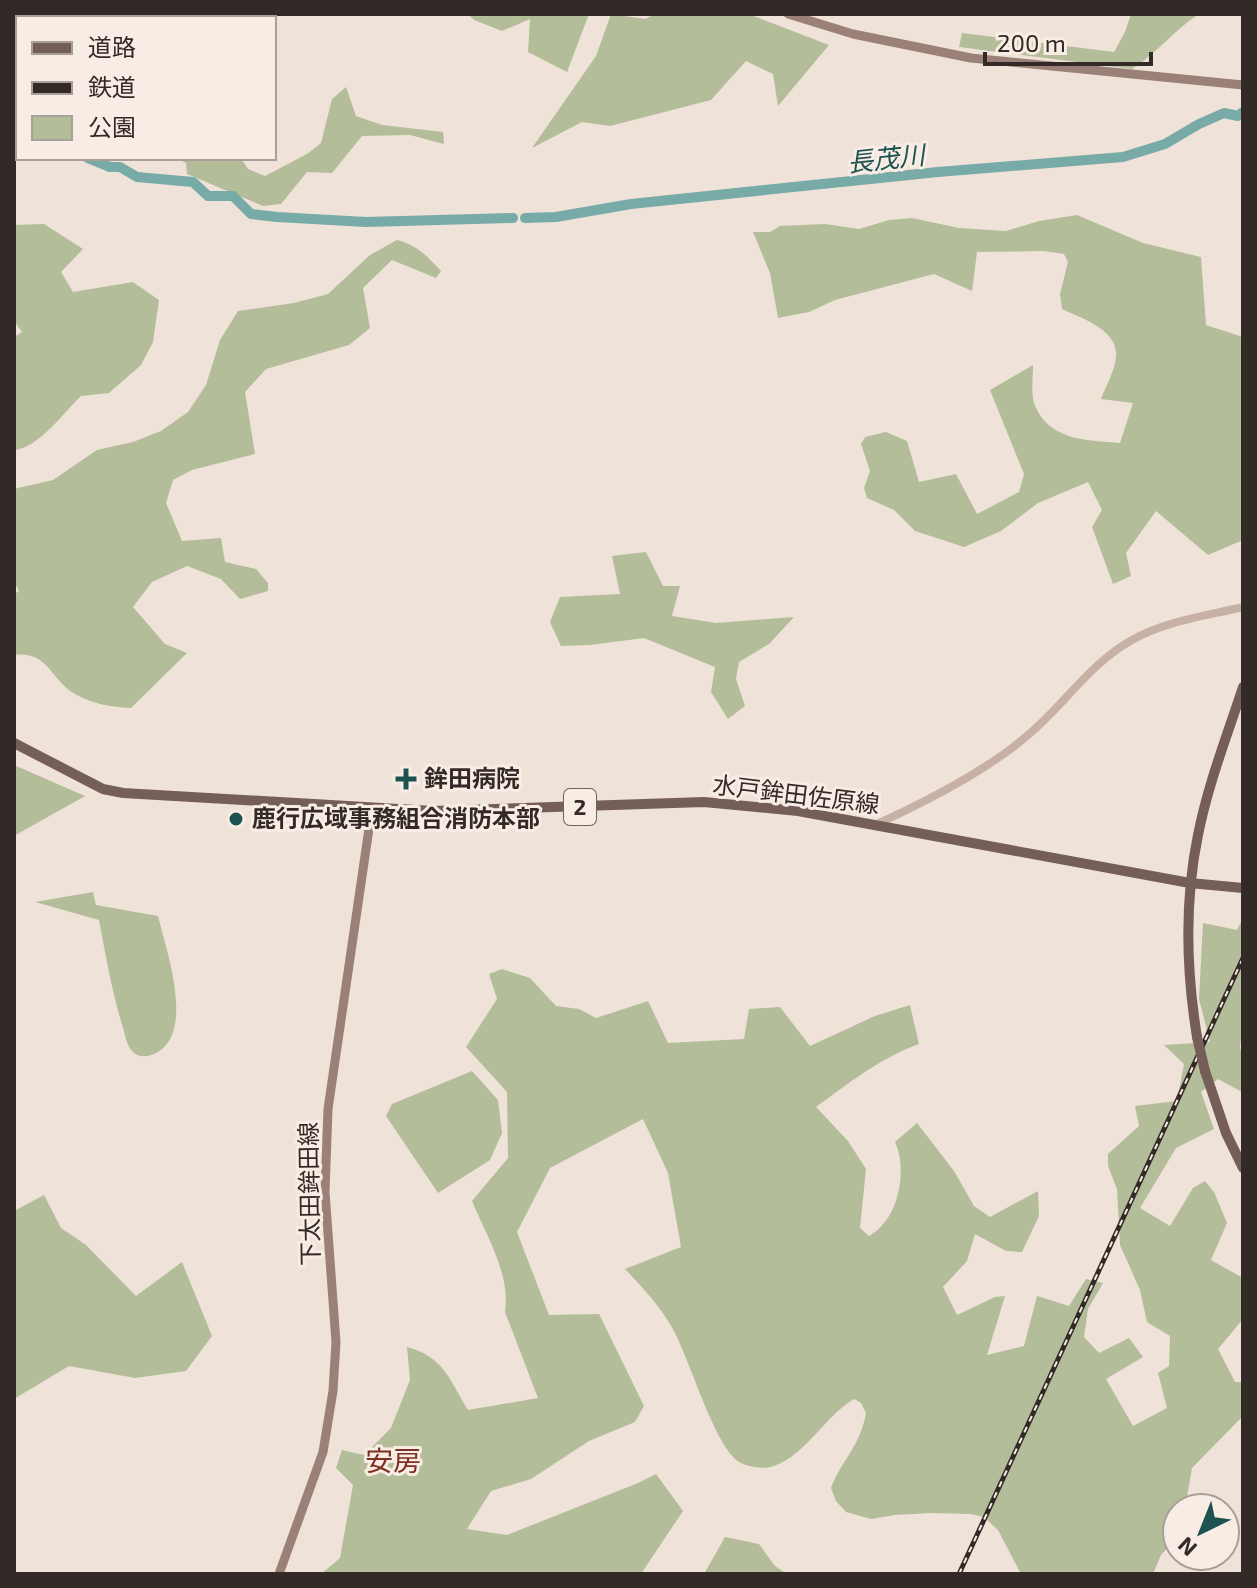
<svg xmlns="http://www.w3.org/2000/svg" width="1257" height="1588" font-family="'Exo 2','Noto Sans JP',sans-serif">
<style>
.green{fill:#b4bd99}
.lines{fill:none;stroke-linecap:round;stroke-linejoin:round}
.river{stroke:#78aba8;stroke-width:10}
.tertiary{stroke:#c7b1a5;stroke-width:8}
.secondary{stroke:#9a8076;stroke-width:9}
.primary{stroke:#745e57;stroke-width:10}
.rail-casing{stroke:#332926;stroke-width:5}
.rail{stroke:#f8ede4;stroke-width:2;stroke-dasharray:6;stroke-linecap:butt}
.primary-bridge{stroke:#745e57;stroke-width:10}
.poi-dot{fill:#1d5250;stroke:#f8ede4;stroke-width:3}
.labels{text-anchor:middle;stroke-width:6;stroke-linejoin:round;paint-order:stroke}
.shield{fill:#f8ede4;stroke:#6e645f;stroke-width:2}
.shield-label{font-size:22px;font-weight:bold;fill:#332926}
.poi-label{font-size:24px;font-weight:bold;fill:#332926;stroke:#f8ede4;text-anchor:start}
.street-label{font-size:24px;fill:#332926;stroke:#f8ede4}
.water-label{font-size:26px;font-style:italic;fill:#1d5250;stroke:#f8ede4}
.quarter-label{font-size:28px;fill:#7e3022;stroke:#f8ede4}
</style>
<rect width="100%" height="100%" fill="#efe2d8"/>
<path class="green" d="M14 14H91L93 18H18V132H14Z
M468 14H589L567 72 528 52 530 19 502 31 474 20Z
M611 14 645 19 655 14H748L829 45 778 106 773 74 746 61 711 100 610 126 582 122 532 148 596 56Z
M1131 14H1199C1174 30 1156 54 1132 69L959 47 962 33 1114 52 1125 32Z
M346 87 356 116 382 125 443 132 444 144 410 135 362 136 332 173 307 172 281 204 263 206 187 174 186 163 176 158H241L248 169 265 176 307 154 321 143 332 99Z
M1077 215 1143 243 1201 257 1206 325 1243 337V540L1208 555 1156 511 1126 553 1131 576 1113 584 1092 527 1102 510 1088 482 1038 503 1001 531 964 547 915 531 894 510 867 498 864 488 870 471 861 444 865 437 886 432 907 441 919 482 956 474 977 514 1019 492 1024 474 990 390 1033 365C1033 376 1031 393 1034 403 1048 441 1086 440 1120 443L1133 403 1101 399C1106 386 1115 370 1116 357 1119 330 1081 318 1062 309L1060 294 1068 262 1064 254 1043 251 977 252 972 291 934 274 835 300 809 312 778 318 770 273 753 232H770L780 226 825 224 859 229 889 220 912 218 959 228 1006 231 1039 221Z
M44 224 83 249 61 272 73 292 133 282 159 300 153 342 141 365 109 393 81 396C64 412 39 448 14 450V337L22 332 14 321V225Z
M397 240C417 245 427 256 441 271L436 278 392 260 363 288 370 328 349 345 266 369 245 392 255 454 192 470 173 480 166 503 182 541 221 538 225 562 256 569 268 583V591L240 599 221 579 187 566 152 582 133 607 165 644 187 653 131 708C110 707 93 704 75 694 50 680 49 651 14 655V594L19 591 14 581V489L53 480 97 450 133 442 161 431 188 412 206 385 220 340 238 311 294 303 328 294 370 255Z
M646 552 663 586H680L672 616 716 623 794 617 769 644 739 662 736 679 745 706 728 719 711 692 715 667 644 638 590 645 561 646 550 622 560 597 620 594 612 556Z
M14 765 85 796 14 836Z
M93 892 96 905 158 916C166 950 197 1035 154 1054 146 1057 138 1058 132 1051 127 1046 125 1035 123 1028 112 992 106 957 99 920L35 902Z
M1243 918V1024L1240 1047 1243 1060V1156L1242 1092 1218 1079 1201 1092 1214 1129 1176 1148 1140 1208 1170 1226 1193 1188 1205 1181 1214 1192 1227 1223 1211 1260 1243 1278V1319L1218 1349 1235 1382H1243V1416L1192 1468 1185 1508H1177V1537L1161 1555 1153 1574H1021L998 1530 984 1517 970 1514 931 1513 895 1515 871 1519 846 1512 836 1501 831 1488C842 1459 860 1447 866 1413L861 1403 854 1399C824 1417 807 1454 774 1466 763 1470 743 1467 734 1458 711 1434 691 1364 674 1331 662 1308 642 1287 625 1269L681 1247 668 1173 643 1119 550 1168 517 1232 549 1315 599 1314 644 1406 635 1422 589 1441 531 1479 491 1491 467 1529 507 1535 638 1483 656 1474 683 1511 641 1574H321L340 1558 353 1485 336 1468 342 1450 364 1455 391 1428 410 1380 407 1347C444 1357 449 1379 468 1410L538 1398 505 1312C511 1275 486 1235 472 1201L508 1158 507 1092 466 1047 497 999 489 974 502 969 530 978 556 1006 579 1009 596 1018 648 1001 668 1043 744 1039 749 1009 780 1007 810 1046 875 1016 910 1005 919 1044C880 1058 849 1083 816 1107L848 1141 866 1169 860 1228 869 1236C899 1220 908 1170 895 1142L917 1123 954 1171 974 1206 990 1217 1038 1191 1039 1216 1022 1252 1006 1251 975 1234 967 1261 943 1287 957 1315 995 1297 1005 1296 987 1355 1024 1346 1037 1296 1069 1306 1086 1279 1103 1283 1088 1309 1084 1337 1099 1353 1129 1338 1143 1357 1106 1379 1133 1426 1167 1408 1158 1373 1169 1366 1170 1336 1147 1322 1140 1290 1120 1245 1117 1189 1108 1166V1154L1139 1126 1135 1106 1177 1101 1184 1064 1164 1045 1210 1042 1199 999 1203 923 1237 930Z
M472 1071 498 1100 502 1133 490 1160 438 1193 386 1116 392 1104Z
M44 1195 61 1228 86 1245 136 1296 182 1262 212 1336 186 1371 135 1378 69 1366 14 1399V1211Z
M725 1537 759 1544 775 1566 787 1574H704Z"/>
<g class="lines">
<path class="river" d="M14 139 18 138
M88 158 110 167H120L137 177 193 182 208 196H233L251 214 277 217 366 222 513 218
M525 218 556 217 631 204 938 172 1123 157 1165 144 1199 124 1224 113 1238 116 1243 112"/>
<path class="tertiary" d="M875 825C923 803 989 769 1028 735 1065 704 1089 664 1132 640 1165 621 1206 616 1243 607"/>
<path class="secondary" d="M788 14 853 34 971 58 1243 85
M279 1574 323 1452 333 1391 336 1342 325 1192 328 1109 372 808"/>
<path class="primary" d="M14 743 103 789 123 793 433 811 704 802 798 811 1190 883 1243 888
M1197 1037C1186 969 1184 903 1198 835 1208 784 1227 736 1243 687
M1205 1071 1226 1133 1243 1168"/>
<defs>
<path id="rail" d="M959 1574 1243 958"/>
</defs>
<use href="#rail" class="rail-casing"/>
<use href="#rail" class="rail"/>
<path class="primary-bridge" d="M1197 1037 1205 1071"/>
</g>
<g class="poi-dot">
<path d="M402 767h8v8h8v8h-8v8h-8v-8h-8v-8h8z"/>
<circle cx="236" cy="819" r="8"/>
</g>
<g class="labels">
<rect class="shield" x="564" y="789" width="32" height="36" rx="6"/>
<g class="shield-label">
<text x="580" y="815">2</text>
</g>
<g class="poi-label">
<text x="424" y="787">鉾田病院</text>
<text x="252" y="827">鹿行広域事務組合消防本部</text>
</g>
<g class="street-label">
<text transform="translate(796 795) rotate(7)" y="8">水戸鉾田佐原線</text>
<text transform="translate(310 1194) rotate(-91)" y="8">下太田鉾田線</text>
</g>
<g class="water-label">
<text transform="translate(886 159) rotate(-6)" y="9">長茂川</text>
</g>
<g class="quarter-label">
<text x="393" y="1471">安房</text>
</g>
</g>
<rect width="1257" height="1588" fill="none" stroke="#332926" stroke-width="32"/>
<rect x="16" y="16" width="260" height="144" fill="#f8ede4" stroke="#a99f98" stroke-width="2"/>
<rect x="32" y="42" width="40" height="12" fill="#745e57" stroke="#a99f98" stroke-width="2"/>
<text x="88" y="56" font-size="24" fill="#332926">道路</text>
<rect x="32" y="82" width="40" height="12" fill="#332926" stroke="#a99f98" stroke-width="2"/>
<text x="88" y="96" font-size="24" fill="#332926">鉄道</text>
<rect x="32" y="116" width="40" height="24" fill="#b4bd99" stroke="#a99f98" stroke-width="2"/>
<text x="88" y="136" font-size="24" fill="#332926">公園</text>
<g transform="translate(1201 1532) rotate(223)"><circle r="38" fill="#f8ede4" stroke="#a99f98" stroke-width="2"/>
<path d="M0-6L14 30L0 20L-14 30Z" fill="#1d5250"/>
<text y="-12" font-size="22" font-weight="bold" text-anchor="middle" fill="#332926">N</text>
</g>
<path d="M985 52v12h166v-12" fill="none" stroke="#332926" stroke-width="4"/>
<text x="997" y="52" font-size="24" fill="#332926" stroke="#f8ede4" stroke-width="6" paint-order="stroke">200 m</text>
</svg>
